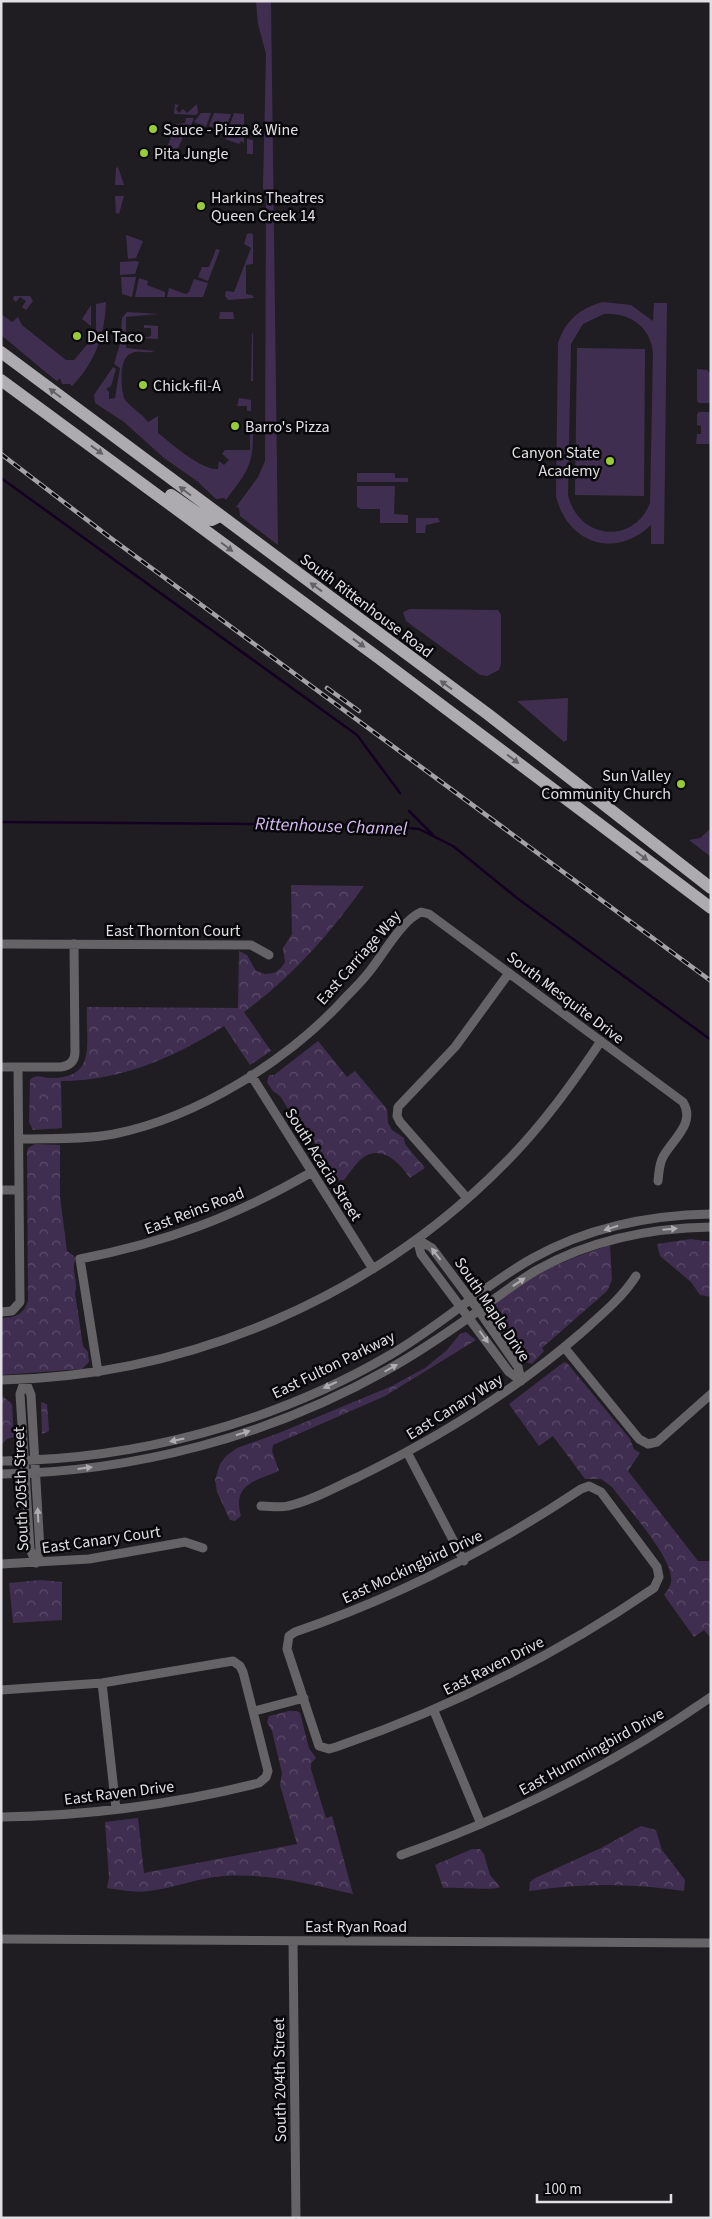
<svg xmlns="http://www.w3.org/2000/svg" width="712" height="2219" font-family="'Source Sans 3',sans-serif">
<style>
.green{fill:#402e50;fill-rule:evenodd}
.park{fill:url(#park-crowns)}
.lines{fill:none;stroke-linecap:round;stroke-linejoin:round}
.stream{stroke:#130023;stroke-width:2.5}
.minor{stroke:#656366;stroke-width:9}
.primary{stroke:#adaab0;stroke-width:12}
.rail-casing{stroke:#a4a2a6;stroke-width:4.5}
.rail{stroke:#080709;stroke-width:2.5;stroke-dasharray:8;stroke-linecap:butt}
.oneway{fill:#636165}
.oneway2{fill:#afadb1}
.poi-dot{fill:#99cb36;stroke:#080709;stroke-width:2}
.labels{text-anchor:middle;stroke-width:5;stroke-linejoin:round;paint-order:stroke}
.poi-label{font-size:16px;fill:#e1dfe3;stroke:#080709;text-anchor:start}
.street-label{font-size:16px;fill:#e1dfe3;stroke:#080709}
.water-label{font-size:18px;font-style:italic;fill:#d9bbf8;stroke:#080709}
</style>
<defs>
<pattern id="park-crowns" width="20" height="18" patternUnits="userSpaceOnUse" patternTransform="scale(1.25)"><rect width="20" height="18" fill="#402e50"/><path d="M2 6a3 3 0 1 1 6 0M12 15a3 3 0 1 1 6 0" fill="none" stroke="#5b4c69"/></pattern>
</defs>
<rect width="100%" height="100%" fill="#1f1d21"/>
<path class="green" d="M256 1H271L278 545 240 516 239 508 236 507 258 477 265 461 266 202 263 187 266 54 258 24Z
M175 104 179 105 176 109 179 113 183 109 187 113 197 104 198 113 196 115 174 114Z
M201 113H211L206 127 194 122Z
M214 113 231 114 224 132 209 126Z
M234 113 244 114V143L241 141 239 144 225 139Z
M186 118H194L186 138 183 137 176 153 166 150 176 124 185 123Z
M247 139 253 140V154H247Z
M118 167 124 185H115L116 168Z
M115 196H124L119 214 116 213Z
M251 233 253 235V264L246 265V294L252 295 254 298 228 300 225 296 226 291 234 292 251 248 244 244 247 234Z
M126 235 143 241 136 258 128 259Z
M216 249 220 250 208 281 198 277 202 267H209Z
M136 261 139 262 135 274 120 275V262Z
M121 277H136L132 297 122 294Z
M139 278 148 281 147 285 165 292V297H135Z
M194 279 208 283 203 297H167L169 288 186 294 189 292Z
M30 296 33 301 26 310 22 307 26 301 20 297 16 302 13 299 14 296Z
M106 302C105 334 95 363 72 386L70 384H62L60 378 57 381 54 379 1 335V314L12 322 18 317 22 325 66 360H74L96 334V304Z
M603 302 631 305 653 321 654 303H667L664 544H651V525C615 560 567 543 556 496L558 343C565 321 580 308 603 302ZM604 314C629 312 651 327 653 353L650 503C633 546 578 539 568 495L571 344 583 324Z
M91 305V326L82 319Z
M127 312 158 314 126 317V348L155 351C148 354 139 350 132 353 118 357 121 387 124 398 130 408 141 412 148 422L158 416V433C171 443 202 471 218 469L219 461 224 465 229 460 222 454 225 450H250V434H253C253 468 245 474 226 500L224 498 216 499 197 481 164 458 124 422 95 403 94 395 113 367 116 369 111 386 106 389 109 392V399L115 398 120 368 114 364 120 344 122 318Z
M220 312H233L234 319H219Z
M144 325 158 326V339L143 338 151 336V328H144Z
M252 331 253 336V381H251Z
M577 348 645 349 644 496 575 495Z
M697 369 707 370 711 374V403H699L697 401Z
M239 398 251 400V411H247V406H237Z
M699 412H711V444H696L697 434H701V426L697 425V414Z
M357 473H395V478H408V482H357Z
M357 486H395L394 514 408 515V523H380V509H361L357 507Z
M416 518H438L440 522 426 525 425 533H416Z
M410 609 498 610 501 615V664L499 670 487 676 480 675 406 621 403 612Z
M568 698 567 740 564 742 517 701Z
M711 828V857L689 840 700 838Z"/>
<path class="park" d="M291 885 364 886C329 935 292 977 244 1012L271 1051 250 1065 224 1026C175 1057 121 1081 61 1081L62 1128 33 1130 29 1122 30 1080C35 1074 40 1077 48 1078 99 1080 85 1042 87 1007L238 1008 239 951 247 955 256 971 265 974 274 973 281 968 285 962 283 948 292 934Z
M318 1041 347 1077 355 1071 387 1109 388 1123 392 1130 404 1138 405 1144 425 1168 410 1178C398 1161 379 1142 359 1161 353 1167 349 1174 344 1180H339L312 1138 307 1139 280 1096 273 1091 267 1082 269 1075H274Z
M35 1144 60 1145V1197L67 1251 76 1258C70 1271 79 1281 75 1293L83 1346 88 1352 89 1362 82 1369 1 1375V1318C15 1318 25 1314 28 1300L27 1152 28 1148Z
M691 1239 711 1242V1297L700 1295 691 1282 660 1256 657 1244Z
M610 1245 612 1280 607 1291 542 1348 544 1351 532 1364 519 1361 489 1319 490 1310C521 1276 569 1259 610 1245Z
M466 1332 476 1340 385 1396 273 1445 272 1451 279 1471C255 1481 232 1484 241 1516L235 1521 230 1520 217 1492 215 1480 220 1464 226 1456 237 1448 279 1433 392 1386 425 1368 447 1350 460 1334Z
M564 1362 567 1363 630 1439 634 1449 640 1453 628 1471 698 1561H711V1638L704 1630 694 1637 664 1595C669 1589 672 1584 671 1577 670 1555 626 1506 612 1487L601 1479H585L553 1436 539 1446 509 1404Z
M1 1395 12 1404 14 1437 7 1439 1 1445Z
M41 1402 47 1404 49 1431 42 1434Z
M41 1580 62 1582V1620L13 1623 9 1583Z
M289 1711H297L300 1713 309 1748 316 1758 311 1763V1769L326 1818 332 1816 353 1894C310 1884 269 1873 224 1876 198 1878 174 1888 149 1891 135 1893 121 1890 107 1888L109 1878 105 1822 138 1818 144 1873 297 1844 280 1785 282 1773 272 1731 267 1722 269 1716Z
M641 1826 656 1830 662 1850 685 1880 684 1891C632 1883 581 1883 529 1891L530 1882 535 1878 601 1848Z
M472 1849H480L484 1854 490 1875 500 1887C494 1891 454 1887 443 1888L435 1865Z"/>
<g class="lines">
<path class="stream" d="M1 478 357 735 400 793
M409 811 433 835
M1 822 379 825 419 829 453 846 517 898 711 1040"/>
<path class="minor" d="M1 944 251 945 269 955
M1 1067H61C70 1066 75 1061 75 1052L74 944
M251 1075 373 1269
M19 1139C50 1138 83 1140 114 1134 198 1117 289 1060 346 997 354 989 362 981 369 972 383 955 401 921 421 912L429 914 683 1102C696 1123 673 1139 663 1157 659 1164 659 1173 658 1181
M1 1190H19
M467 1198 400 1122 397 1116 398 1107 455 1047 509 973
M417 1239 432 1248 479 1311 518 1367 521 1381
M417 1239 421 1254 509 1372 521 1381
M1 1312 12 1311 20 1302 18 1067
M564 1347 639 1439 648 1444 657 1442 711 1394
M98 1372 80 1259C167 1242 234 1217 312 1172
M1 1380C190 1376 373 1297 505 1163 542 1126 572 1084 601 1041
M25 1380 31 1395 40 1550 36 1563
M25 1380 20 1394 30 1549 36 1563
M407 1452 464 1561
M1 1461C136 1460 273 1423 390 1355 440 1326 483 1286 533 1258 587 1228 650 1215 711 1214
M1 1474C135 1472 270 1436 387 1370 416 1354 444 1335 471 1316 493 1301 514 1283 537 1270 590 1240 650 1228 711 1227
M589 1486 601 1492 657 1567 659 1577 654 1588C555 1656 450 1708 336 1747L329 1749 319 1746 287 1649 289 1636 295 1632C398 1597 491 1549 581 1489Z
M261 1506C270 1506 280 1508 288 1506 312 1501 335 1487 358 1477 438 1438 513 1392 581 1333 600 1316 622 1298 636 1276
M1 1564 89 1559 185 1542 203 1548
M102 1683 116 1809
M1 1690 102 1683 233 1661 240 1666 243 1672 268 1771 266 1777 259 1783C175 1804 88 1816 1 1817
M255 1711 304 1698
M434 1711 481 1824
M401 1855C511 1816 615 1764 711 1697
M1 1939 711 1943
M293 1941 296 2218"/>
<path class="primary" d="M1 352 489 715 711 888
M1 380 380 659 711 908
M171 495 206 519 212 520 220 516"/>
<defs>
<path id="rail" d="M1 454 108 536 711 981
M327 688 359 711"/>
</defs>
<use href="#rail" class="rail-casing"/>
<use href="#rail" class="rail"/>
</g>
<defs><path id="oneway-solid" d="M-6-.8H1V-3.2L6.5 0L1 3.2V.8H-6Z" transform="scale(1.25)"/></defs>
<g class="oneway">
<use href="#oneway-solid" transform="translate(55 393) rotate(-143)"/>
<use href="#oneway-solid" transform="translate(97 450) rotate(36)"/>
<use href="#oneway-solid" transform="translate(185 491) rotate(-143)"/>
<use href="#oneway-solid" transform="translate(227 547) rotate(37)"/>
<use href="#oneway-solid" transform="translate(316 587) rotate(-144)"/>
<use href="#oneway-solid" transform="translate(359 643) rotate(36)"/>
<use href="#oneway-solid" transform="translate(446 685) rotate(-144)"/>
<use href="#oneway-solid" transform="translate(513 759) rotate(37)"/>
<use href="#oneway-solid" transform="translate(642 856) rotate(37)"/>
</g>
<g class="oneway2">
<use href="#oneway-solid" transform="translate(611 1228) rotate(163)"/>
<use href="#oneway-solid" transform="translate(670 1229) rotate(-5)"/>
<use href="#oneway-solid" transform="translate(436 1254) rotate(-128)"/>
<use href="#oneway-solid" transform="translate(519 1282) rotate(-34)"/>
<use href="#oneway-solid" transform="translate(484 1337) rotate(54)"/>
<use href="#oneway-solid" transform="translate(391 1368) rotate(-30)"/>
<use href="#oneway-solid" transform="translate(330 1385) rotate(155)"/>
<use href="#oneway-solid" transform="translate(243 1433) rotate(-18)"/>
<use href="#oneway-solid" transform="translate(177 1440) rotate(168)"/>
<use href="#oneway-solid" transform="translate(85 1468) rotate(-7)"/>
<use href="#oneway-solid" transform="translate(38 1515) rotate(-93)"/>
</g>
<g class="poi-dot">
<circle cx="153" cy="129" r="5"/>
<circle cx="144" cy="153" r="5"/>
<circle cx="201" cy="206" r="5"/>
<circle cx="77" cy="336" r="5"/>
<circle cx="143" cy="385" r="5"/>
<circle cx="235" cy="426" r="5"/>
<circle cx="610" cy="461" r="5"/>
<circle cx="681" cy="784" r="5"/>
</g>
<g class="labels">
<g class="poi-label">
<text x="163" y="135">Sauce - Pizza &amp; Wine</text>
<text x="154" y="159">Pita Jungle</text>
<text x="211" y="203">Harkins Theatres<tspan x="211" dy="18">Queen Creek 14</tspan></text>
<text x="87" y="342">Del Taco</text>
<text x="153" y="391">Chick-fil-A</text>
<text x="245" y="432">Barro's Pizza</text>
<text x="600" y="458" text-anchor="end">Canyon State<tspan x="600" dy="18">Academy</tspan></text>
<text x="671" y="781" text-anchor="end">Sun Valley<tspan x="671" dy="18">Community Church</tspan></text>
</g>
<g class="street-label">
<text transform="translate(367 605) rotate(37)" y="6">South Rittenhouse Road</text>
<text x="173" y="936">East Thornton Court</text>
<text transform="translate(358 957) rotate(-49)" y="6">East Carriage Way</text>
<text transform="translate(566 997) rotate(37)" y="6">South Mesquite Drive</text>
<text transform="translate(324 1164) rotate(58)" y="6">South Acacia Street</text>
<text transform="translate(194 1210) rotate(-21)" y="6">East Reins Road</text>
<text transform="translate(493 1309) rotate(56)" y="6">South Maple Drive</text>
<text transform="translate(333 1364) rotate(-26)" y="6">East Fulton Parkway</text>
<text transform="translate(454 1406) rotate(-32)" y="6">East Canary Way</text>
<text transform="translate(20 1489) rotate(-92)" y="6">South 205th Street</text>
<text transform="translate(101 1539) rotate(-8)" y="6">East Canary Court</text>
<text transform="translate(412 1566) rotate(-25)" y="6">East Mockingbird Drive</text>
<text transform="translate(493 1665) rotate(-27)" y="6">East Raven Drive</text>
<text transform="translate(591 1751) rotate(-29)" y="6">East Hummingbird Drive</text>
<text transform="translate(119 1792) rotate(-7)" y="6">East Raven Drive</text>
<text x="356" y="1932">East Ryan Road</text>
<text transform="translate(279 2080) rotate(-91)" y="6">South 204th Street</text>
</g>
<g class="water-label">
<text transform="translate(331 826) rotate(2)" y="6">Rittenhouse Channel</text>
</g>
</g>
<rect width="712" height="2219" fill="none" stroke="#e1dfe3" stroke-width="5"/>
<path d="M537 2194v8h134v-8" fill="none" stroke="#e1dfe3" stroke-width="2.5"/>
<text x="544" y="2194" font-size="15" fill="#e1dfe3" stroke="#080709" stroke-width="4" paint-order="stroke">100 m</text>
</svg>
